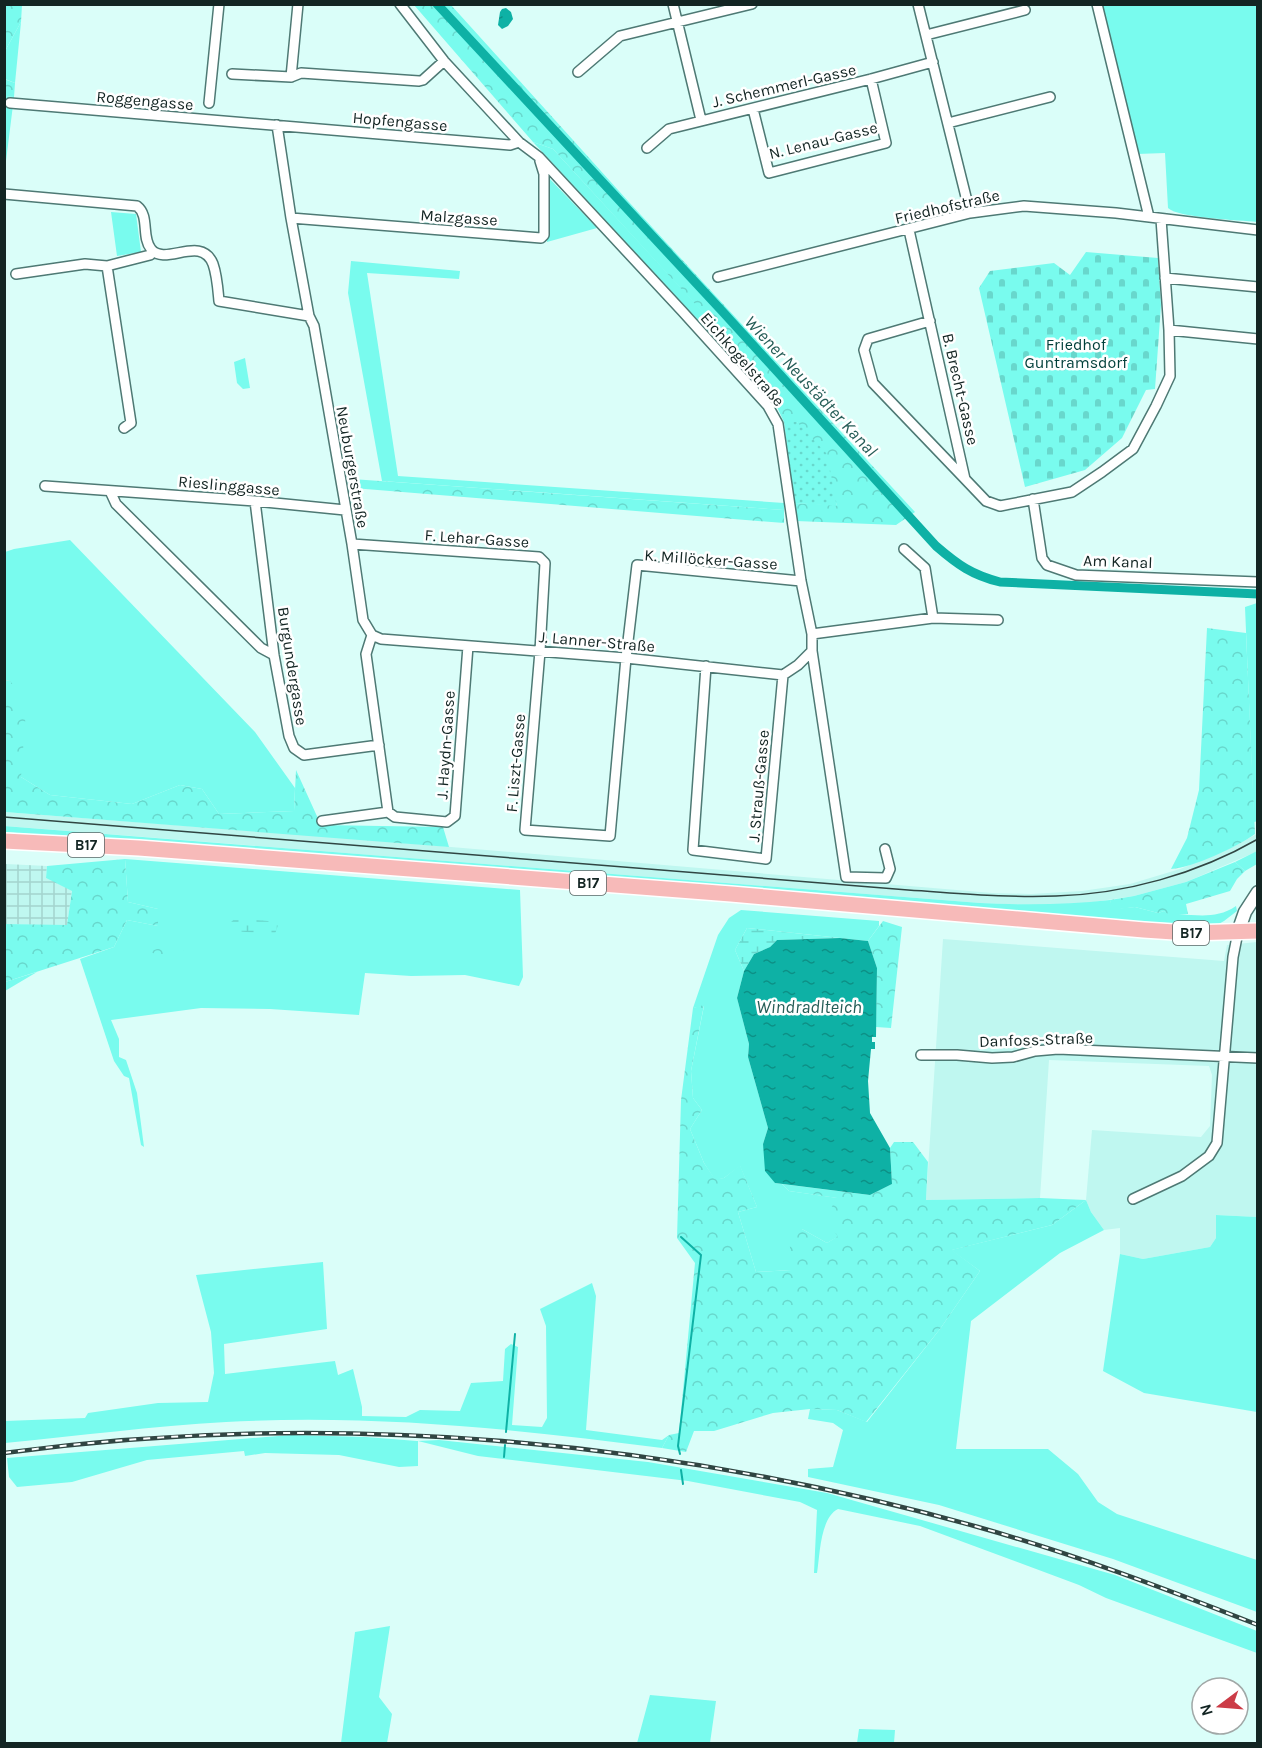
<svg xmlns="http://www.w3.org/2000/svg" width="1262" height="1748" font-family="Karla,sans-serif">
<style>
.built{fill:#bff7f0}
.industrial{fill:url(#industrial-grid)}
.green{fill:#79fbee}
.forest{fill:url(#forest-crowns)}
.wetland{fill:url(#wetland-marsh)}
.cemetery{fill:url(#cemetery-stones)}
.garden{fill:url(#garden-dots)}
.water{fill:url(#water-ripples)}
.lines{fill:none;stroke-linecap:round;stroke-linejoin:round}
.stream{stroke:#0eb1a5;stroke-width:2}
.canal{stroke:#0eb1a5;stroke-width:9}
.minor-casing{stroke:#4e7974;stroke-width:12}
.tertiary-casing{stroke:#4e7974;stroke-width:15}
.primary-casing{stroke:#fff;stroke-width:18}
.minor{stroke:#fff;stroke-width:9}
.tertiary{stroke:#fff;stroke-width:12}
.primary{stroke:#f7bab9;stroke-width:15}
.tram{stroke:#304542;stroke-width:1.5}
.rail-casing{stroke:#304542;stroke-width:4.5}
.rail{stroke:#fff;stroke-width:2;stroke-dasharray:7;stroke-linecap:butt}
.labels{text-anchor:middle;stroke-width:5;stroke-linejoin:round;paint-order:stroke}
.shield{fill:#fff;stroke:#5a6665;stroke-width:1.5}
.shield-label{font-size:15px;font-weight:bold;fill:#132523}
.street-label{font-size:16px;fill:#132523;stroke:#fff}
.park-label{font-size:16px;fill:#003f3a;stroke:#fff}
.water-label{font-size:18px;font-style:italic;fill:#255d57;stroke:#fff}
</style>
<defs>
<pattern id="industrial-grid" width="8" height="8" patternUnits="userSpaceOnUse" patternTransform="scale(1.5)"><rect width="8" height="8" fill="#bff7f0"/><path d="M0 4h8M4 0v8" fill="none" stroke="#a3d4ce"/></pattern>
<pattern id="forest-crowns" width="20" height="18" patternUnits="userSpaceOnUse" patternTransform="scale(1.5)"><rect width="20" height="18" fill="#79fbee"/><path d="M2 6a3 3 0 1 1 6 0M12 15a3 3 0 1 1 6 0" fill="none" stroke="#68d7cc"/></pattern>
<pattern id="wetland-marsh" width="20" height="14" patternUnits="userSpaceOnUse" patternTransform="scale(1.5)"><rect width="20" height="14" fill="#79fbee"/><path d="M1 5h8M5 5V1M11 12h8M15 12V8" fill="none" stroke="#68d7cc"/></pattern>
<pattern id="cemetery-stones" width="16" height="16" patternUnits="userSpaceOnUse" patternTransform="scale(1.5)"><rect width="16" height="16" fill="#79fbee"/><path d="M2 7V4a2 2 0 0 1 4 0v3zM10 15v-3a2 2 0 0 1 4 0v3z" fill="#68d7cc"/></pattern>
<pattern id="garden-dots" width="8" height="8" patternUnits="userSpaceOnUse" patternTransform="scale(1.5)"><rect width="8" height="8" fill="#79fbee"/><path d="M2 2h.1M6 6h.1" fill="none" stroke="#68d7cc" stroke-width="1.8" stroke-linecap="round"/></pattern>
<pattern id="water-ripples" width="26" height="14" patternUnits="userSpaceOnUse" patternTransform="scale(1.5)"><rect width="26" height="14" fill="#0eb1a5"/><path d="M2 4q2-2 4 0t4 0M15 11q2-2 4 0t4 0" fill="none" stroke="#0c9086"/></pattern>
</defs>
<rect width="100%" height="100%" fill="#dafef9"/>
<path class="built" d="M4 812 345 838 992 893 1031 894 1082 891 1130 884 1180 869 1228 849 1257 834 1258 851 1186 882 1134 896 1080 904 1033 905 980 903 5 826Z
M943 939 1224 961 1227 945 1257 942V1217L1217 1215 1216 1238 1210 1247 1143 1259 1120 1254V1228L1104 1230 1091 1212 1086 1200 1092 1130 1201 1137 1210 1126 1212 1075 1209 1066 1049 1060 1040 1198 926 1200Z"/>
<path class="industrial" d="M6 864 47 866 46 878 72 890 67 926 5 924Z"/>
<path class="green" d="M1101 5H1257V222C1240 220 1178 218 1168 208L1165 153 1137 154Z
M21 22 15 83 5 79V51Z
M5 96 14 97 5 169Z
M533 142 553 149 765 379 763 390Z
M548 177 597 228 547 242Z
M111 212 136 214 141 252 117 256Z
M351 261 460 271 459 279 367 273 398 476 784 503V510L382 481 348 293Z
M245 358 250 388 243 389 237 383 234 362Z
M70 540 255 732 295 788 294 811 219 814 202 789 180 785 132 804 50 795 21 777 15 699 10 681 5 680V552L14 549Z
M1257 603 1258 821 1254 822 1245 607Z
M4 826 980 903C1024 905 1066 905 1110 900L1113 909 1135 907 1158 913 1164 911 1170 915C1194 913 1214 921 1236 906L1237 911 1224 921 1215 926 1038 915 142 844 5 832Z
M1257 851V864L1245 871 1235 862Z
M125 859 520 890 523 977 519 986 465 975 411 976 365 973 359 1015 270 1009 201 1008 111 1020 119 1039V1057L126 1060 137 1093 144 1147 141 1145 129 1078 124 1076 114 1061 80 959 114 947 127 920 158 926V909L128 902Z
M741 910 879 921V926L868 941 747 928 735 950 744 971 737 998 749 1044 748 1057 768 1128 763 1144 775 1183 782 1184 789 1191 838 1198 839 1236 827 1243 802 1229 791 1270 756 1272 738 1212 757 1207 740 1166 724 1178 715 1180 704 1163 690 1129 702 1110 693 1098 691 1071 704 1006 693 1008 718 935 729 918Z
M37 972 5 991V982Z
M1086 1200 1091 1212 1104 1230 1060 1253 971 1321 956 1449H1048L1078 1474 1098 1502 1117 1514 1257 1560V1612L1113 1559 939 1505 808 1477V1469L833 1467 843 1430 833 1423 808 1419 810 1409 837 1410 867 1422 940 1329 980 1271 951 1250 1052 1225Z
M1216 1215 1257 1217V1412L1144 1393 1103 1371 1120 1254 1143 1259 1210 1247 1216 1238Z
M323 1262 327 1329 224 1344 225 1374 335 1361 338 1375 353 1369 362 1407V1416L406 1417 420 1410 460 1411 471 1383 503 1381 505 1349 511 1344 518 1347 512 1425 542 1427 547 1418 546 1326 540 1309 592 1283 596 1296 586 1430 662 1440 669 1435 662 1448C518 1429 371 1414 226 1422 153 1426 78 1436 5 1443V1421L85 1418 88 1413 158 1403 208 1402 214 1373 211 1332 196 1275Z
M291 1435 366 1437 417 1441 439 1440 648 1462 827 1493 1115 1575 1257 1631V1653L1106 1598 1079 1585 920 1526 838 1509C820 1518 820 1555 817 1573H814L817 1510 800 1502 688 1481 478 1456 418 1441V1466L399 1467 339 1455 265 1453 245 1456 244 1451 147 1460 72 1482 17 1487 9 1477 7 1458Z
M390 1626 379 1697 392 1714 387 1743H341L355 1632Z
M650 1695 716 1701 710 1743H637Z
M859 1729 895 1730 894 1743H857Z"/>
<path class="forest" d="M5 4 22 5 21 22 5 51Z
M414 5H451L628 201 915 512 896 525 796 521 794 503 837 505 797 422H784L764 379 553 149 533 142Z
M4 79 15 83 14 97 5 96Z
M352 479 784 510V523L353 488Z
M1207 628 1246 633 1255 834C1237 847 1192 868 1171 869L1187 838 1199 790Z
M4 680 10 681 18 691 15 699 26 710 21 777 50 795 132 804 180 785 202 789 219 814 294 811 296 770 321 825 443 827 449 847 5 812Z
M125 859 128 902 158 909V926L127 920 114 947 5 982V924L67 925 72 891 46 878 47 866Z
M1235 862 1245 871 1237 879 1230 891 1186 904 1188 914 1170 916 1164 911 1158 913 1135 907 1112 910 1110 900 1134 896 1186 882Z
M883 921 902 927 891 1028 876 1027 877 968 868 941Z
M184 944V950L159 955 147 951Z
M704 1005 691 1071 693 1098 702 1110 690 1129 704 1163 715 1179 724 1178 740 1165 757 1207 738 1212 756 1272 791 1270 789 1226 802 1229 827 1243 838 1236 824 1220 837 1198 789 1191 782 1184 870 1195 892 1184 890 1148 894 1142H913L928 1162 926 1200 1040 1198 1086 1200 1052 1225 952 1250 980 1271 940 1329 866 1422 837 1410 810 1409 773 1413 714 1431H694L686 1452 662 1448 669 1435 679 1433 695 1263 677 1238 681 1100 693 1008Z"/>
<path class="wetland" d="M236 918 279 922 275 934 233 931 226 926Z
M747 928 840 938 777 940 770 947 754 954 744 971 735 950Z"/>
<path class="cemetery" d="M1086 252 1158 258 1161 305 1155 389 1146 390 1122 438 1085 470 1025 487 979 288 990 271 1054 263 1070 275Z"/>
<path class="garden" d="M784 422H797L827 454 837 506 794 503Z"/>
<path class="water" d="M506 8 511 12 513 19 508 26 502 29 498 25 500 12 502 9Z
M840 938 868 941 877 968 876 1037H872V1042H875V1049H871L868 1081 870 1113 890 1148 892 1184 870 1195 775 1183 765 1171 763 1144 768 1128 748 1057 749 1044 737 998 744 971 754 954 770 947 777 940Z"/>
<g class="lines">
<path class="stream" d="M506 1432 515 1334
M680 1454 678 1446 701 1255 681 1237
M504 1457 505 1445
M681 1470 683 1484"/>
<path class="canal" d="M437 4 722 311 936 546C958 565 972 575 1000 582L1258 594"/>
<defs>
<path id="minor" d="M298 4 291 77 301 73 419 81 423 80 444 61
M400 4 444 61 519 142 539 157 682 311 768 406 778 424 801 581 812 634V651L846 877 886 878 890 869 885 849
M673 4 701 120
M918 4 970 213
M1097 4 1149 217
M926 35 1025 10
M578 72 620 36 752 4
M232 74 291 77
M10 103 510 145 519 142
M209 103 219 4
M753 109 769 173 886 143 871 79
M948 123 1050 97
M277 125 291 218 309 316 314 326 352 544 363 620 372 635 366 654 388 812
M647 148 669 129 871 79 933 62
M4 194 137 206C150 216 141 237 151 249 165 267 201 234 213 264 217 275 218 290 219 301L309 316
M291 218 541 238 544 235V174L540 161
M909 230 965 479 986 501 1000 506 1072 492 1102 472 1133 449 1156 406 1170 376 1169 330 1161 219
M16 274 85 264 107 266
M718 277 970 213 1024 206 1116 213 1258 230
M1165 278 1258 287
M930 321 868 339 864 350 873 383 965 479
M1169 330 1258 339
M124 428 131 423 107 266 150 255 153 252
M45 486 255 501 345 510
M110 491 116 504 261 648 274 655
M1033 499 1042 558 1047 565 1076 575 1258 582
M255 501 274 655 289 736 294 748 304 755 379 745
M352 544 539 557 545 563 540 651 525 830 610 836 626 658 637 565 801 581
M904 549 925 568 933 618
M812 634 933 618 998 620
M372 635 381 639 626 658 783 675 798 665 812 651
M706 666 693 850 766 859 783 675
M322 821 388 812 395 817 447 822 455 816 468 646
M921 1055H957L992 1058 1013 1057 1035 1051 1058 1049 1258 1058
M1133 1199 1182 1176 1209 1156 1217 1143 1233 957 1238 932"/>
<path id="tertiary" d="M1238 932 1245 912 1258 892"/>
<path id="primary" d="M4 841 139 848 731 894 1144 930 1189 933 1258 931"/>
</defs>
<use href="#minor" class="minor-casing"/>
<use href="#tertiary" class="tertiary-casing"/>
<use href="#primary" class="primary-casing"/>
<use href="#minor" class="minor"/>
<use href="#tertiary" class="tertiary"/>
<use href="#primary" class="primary"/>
<path class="tram" d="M4 817 908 890C957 893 1007 898 1056 896 1125 894 1197 874 1258 839"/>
<defs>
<path id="rail" d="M4 1453C329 1409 663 1439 978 1527 1074 1554 1166 1589 1258 1625"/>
</defs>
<use href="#rail" class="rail-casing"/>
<use href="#rail" class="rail"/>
</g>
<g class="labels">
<g class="shield">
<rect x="68" y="833" width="36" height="24" rx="4.5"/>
<rect x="570" y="871" width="36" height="24" rx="4.5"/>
<rect x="1173" y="921" width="36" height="24" rx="4.5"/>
</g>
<g class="shield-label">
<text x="86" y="850">B17</text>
<text x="588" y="888">B17</text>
<text x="1191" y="938">B17</text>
</g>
<g class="street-label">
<text transform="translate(784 85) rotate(-13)" y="6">J. Schemmerl-Gasse</text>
<text transform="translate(145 100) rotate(5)" y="6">Roggengasse</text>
<text transform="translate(400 121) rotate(5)" y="6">Hopfengasse</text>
<text transform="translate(823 140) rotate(-14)" y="6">N. Lenau-Gasse</text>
<text transform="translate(947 206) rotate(-13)" y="6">Friedhofstraße</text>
<text transform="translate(459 217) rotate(4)" y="6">Malzgasse</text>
<text transform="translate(743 359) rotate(49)" y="6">Eichkogelstraße</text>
<text transform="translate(961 389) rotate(77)" y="6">B. Brecht-Gasse</text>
<text transform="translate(353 467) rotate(80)" y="6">Neuburgerstraße</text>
<text transform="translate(229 485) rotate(5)" y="6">Rieslinggasse</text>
<text transform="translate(477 538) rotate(4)" y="6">F. Lehar-Gasse</text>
<text transform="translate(711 559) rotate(4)" y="6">K. Millöcker-Gasse</text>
<text transform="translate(1118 561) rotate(2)" y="6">Am Kanal</text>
<text transform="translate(597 641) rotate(5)" y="6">J. Lanner-Straße</text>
<text transform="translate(293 666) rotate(81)" y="6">Burgundergasse</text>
<text transform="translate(445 745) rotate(-86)" y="6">J. Haydn-Gasse</text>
<text transform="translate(515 763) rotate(-85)" y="6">F. Liszt-Gasse</text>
<text transform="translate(758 786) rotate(-85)" y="6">J. Strauß-Gasse</text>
<text transform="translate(1036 1039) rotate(-2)" y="6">Danfoss-Straße</text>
</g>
<g class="park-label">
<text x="1076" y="350">Friedhof<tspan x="1076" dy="18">Guntramsdorf</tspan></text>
</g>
<g class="water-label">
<text transform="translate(811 386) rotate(47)" y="6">Wiener Neustädter Kanal</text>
<text x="809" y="1013">Windradlteich</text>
</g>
</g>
<rect width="1262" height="1748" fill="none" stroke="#132523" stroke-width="12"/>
<g transform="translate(1220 1706) rotate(254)"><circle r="28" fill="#ffffff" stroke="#a1a8a7" stroke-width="1.5"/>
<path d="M0-4.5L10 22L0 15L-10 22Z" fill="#cc3c47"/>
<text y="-9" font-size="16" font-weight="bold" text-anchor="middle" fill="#132523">N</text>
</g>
</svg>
